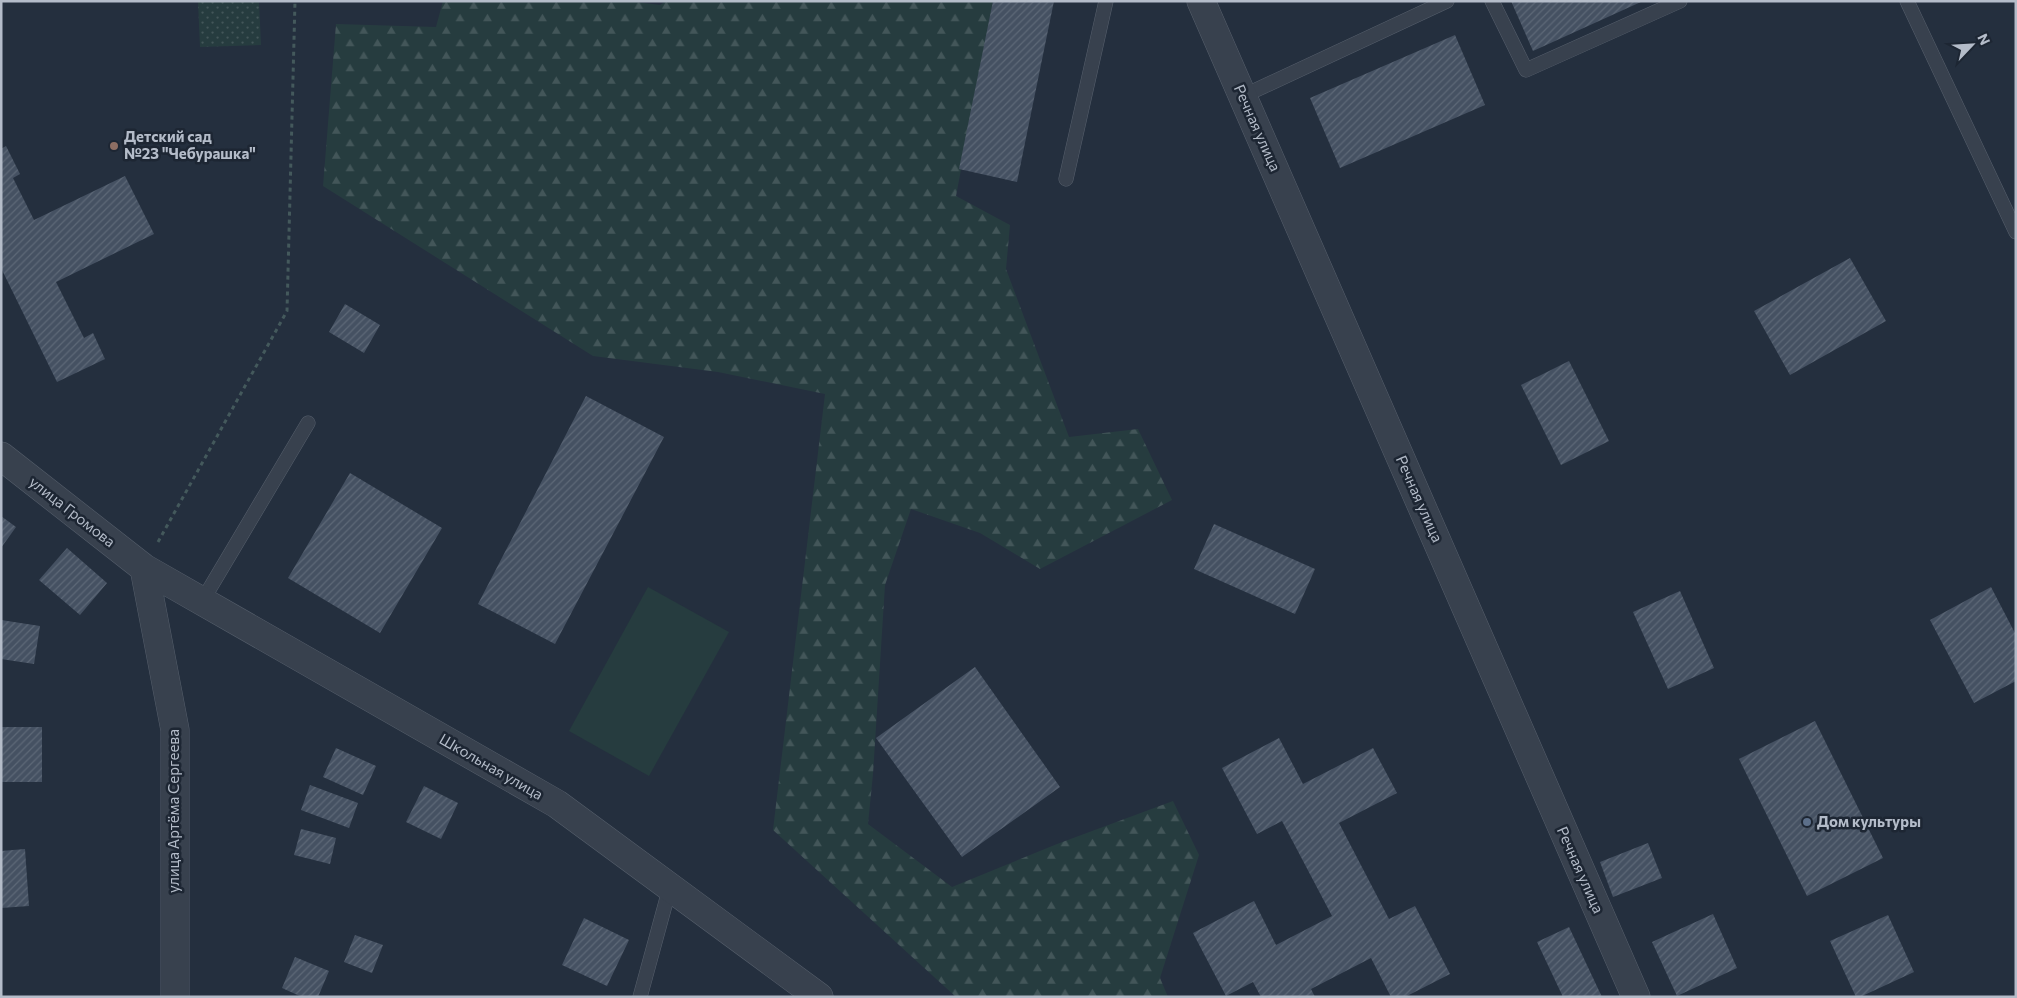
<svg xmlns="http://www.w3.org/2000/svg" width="2017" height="998" font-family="Commissioner,sans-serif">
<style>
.forest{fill:url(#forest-firs)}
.park{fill:url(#park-dots)}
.garden{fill:#263c3f}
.building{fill:url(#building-hatch)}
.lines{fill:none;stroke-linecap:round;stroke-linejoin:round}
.service-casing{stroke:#565f6c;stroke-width:15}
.minor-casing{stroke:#565f6c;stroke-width:29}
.path{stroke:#44595c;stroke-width:3;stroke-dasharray:4 4;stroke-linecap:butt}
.service{stroke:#38414e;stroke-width:14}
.minor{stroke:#38414e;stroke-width:28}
.education-dot{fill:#8d6e63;stroke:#1d2633;stroke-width:2}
.service-dot{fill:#5c6f8a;stroke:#1d2633;stroke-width:2}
.labels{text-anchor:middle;stroke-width:5;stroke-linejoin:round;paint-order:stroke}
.street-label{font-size:15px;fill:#b4bcc9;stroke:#1d2633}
.poi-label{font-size:15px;font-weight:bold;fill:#b4bcc9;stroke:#1d2633;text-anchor:start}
</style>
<defs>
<pattern id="forest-firs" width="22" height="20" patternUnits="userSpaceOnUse" patternTransform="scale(1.25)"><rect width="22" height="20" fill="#263c3f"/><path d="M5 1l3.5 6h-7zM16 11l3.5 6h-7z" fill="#435659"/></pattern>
<pattern id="park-dots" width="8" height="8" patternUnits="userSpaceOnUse" patternTransform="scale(1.25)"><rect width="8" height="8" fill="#263c3f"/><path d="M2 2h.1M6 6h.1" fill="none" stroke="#435659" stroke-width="1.8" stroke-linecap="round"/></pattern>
<pattern id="building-hatch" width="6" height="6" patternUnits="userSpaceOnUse" patternTransform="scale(1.25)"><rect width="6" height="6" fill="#455162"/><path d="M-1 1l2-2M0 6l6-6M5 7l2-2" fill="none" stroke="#5d6877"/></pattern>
</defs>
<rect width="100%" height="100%" fill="#242f3e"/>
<path class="forest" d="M443 1H629L660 5 666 1H993L956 196 1010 225 1006 269 1069 437 1138 429 1172 500 1040 569 980 533 911 509 885 585 873 774 868 824 952 887 1057 844 1173 801 1199 855 1160 978 1168 997H956L773 830 825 394 718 372 593 356 323 186 336 24 436 27Z"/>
<path class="park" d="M198 1H259L261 45 200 47Z"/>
<path class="garden" d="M648 587 729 632 649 776 569 731Z"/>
<path class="building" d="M993 1H1054L1017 182 959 169Z
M1511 1H1643L1533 51Z
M1455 35 1485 105 1340 168 1310 98Z
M6 146 20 174 13 178 34 220 125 176 154 234 56 282 84 338 93 333 105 359 57 382 1 268V149Z
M1850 258 1886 321 1790 375 1754 311Z
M345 304 380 325 364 353 329 332Z
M1569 361 1609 441 1561 465 1521 385Z
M586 396 664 437 555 644 478 604Z
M350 473 442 528 380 633 288 578Z
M1 516 16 527 1 548Z
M1214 524 1315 569 1295 614 1194 569Z
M67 548 107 583 80 615 39 580Z
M1991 587 2016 635V681L1974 703 1930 620Z
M1680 591 1714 668 1668 689 1633 612Z
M1 620 40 626 34 664 1 659Z
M975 667 1060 787 962 857 876 738Z
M1815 721 1883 858 1807 896 1739 759Z
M1 727H42V782H1Z
M1279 738 1303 784 1373 748 1397 793 1339 823 1389 919 1415 906 1450 974 1405 997H1391L1371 958 1311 989 1315 997H1261L1253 982 1226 996 1193 933 1254 901 1276 945 1332 916 1282 821 1257 834 1222 768Z
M336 748 376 766 363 795 323 777Z
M310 785 358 803 349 828 301 810Z
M424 786 458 803 441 839 406 822Z
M301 829 336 838 330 864 294 855Z
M1648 843 1662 878 1613 897 1600 862Z
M25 849 29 906 1 908V851Z
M1713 914 1737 968 1677 996 1652 942Z
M1888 915 1914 972 1860 997H1856L1830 941Z
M584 918 629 940 607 986 562 965Z
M1569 927 1602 997H1563L1537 942Z
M355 935 383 945 372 973 344 962Z
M295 957 329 971 318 997H302L282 988Z"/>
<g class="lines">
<defs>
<path id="service" d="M1492 1 1526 70 1680 1
M1907 1 2016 232
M1243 96 1447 1
M1066 179 1106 1
M201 601 207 593 308 423
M640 997 670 887"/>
<path id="minor" d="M1201 1 1636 997
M1 456 144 568 557 804 819 997
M144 568 175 730V997"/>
</defs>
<use href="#service" class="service-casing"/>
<use href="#minor" class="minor-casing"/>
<path class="path" d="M158 542 287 311 295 1"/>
<use href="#service" class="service"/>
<use href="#minor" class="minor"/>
</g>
<circle class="education-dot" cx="114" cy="146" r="5"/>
<circle class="service-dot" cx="1807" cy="822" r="5"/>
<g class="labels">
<g class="street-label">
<text transform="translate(1257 128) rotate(66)" y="5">Речная улица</text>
<text transform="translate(1419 499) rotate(66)" y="5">Речная улица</text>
<text transform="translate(72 512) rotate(38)" y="5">улица Громова</text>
<text transform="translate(491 767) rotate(30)" y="5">Школьная улица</text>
<text transform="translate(174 811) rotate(-90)" y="5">улица Артёма Сергеева</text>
<text transform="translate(1580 870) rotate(66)" y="5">Речная улица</text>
</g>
<g class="poi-label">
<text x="124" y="142">Детский сад<tspan x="124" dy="17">№23 "Чебурашка"</tspan></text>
<text x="1817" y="827">Дом культуры</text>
</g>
</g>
<rect width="2017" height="998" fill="none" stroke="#b4bcc9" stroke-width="5"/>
<g transform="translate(1972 45) rotate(65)" stroke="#1d2633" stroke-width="4" paint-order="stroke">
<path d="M0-4L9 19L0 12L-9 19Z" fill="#b4bcc9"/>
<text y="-8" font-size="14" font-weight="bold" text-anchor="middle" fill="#b4bcc9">N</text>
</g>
</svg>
